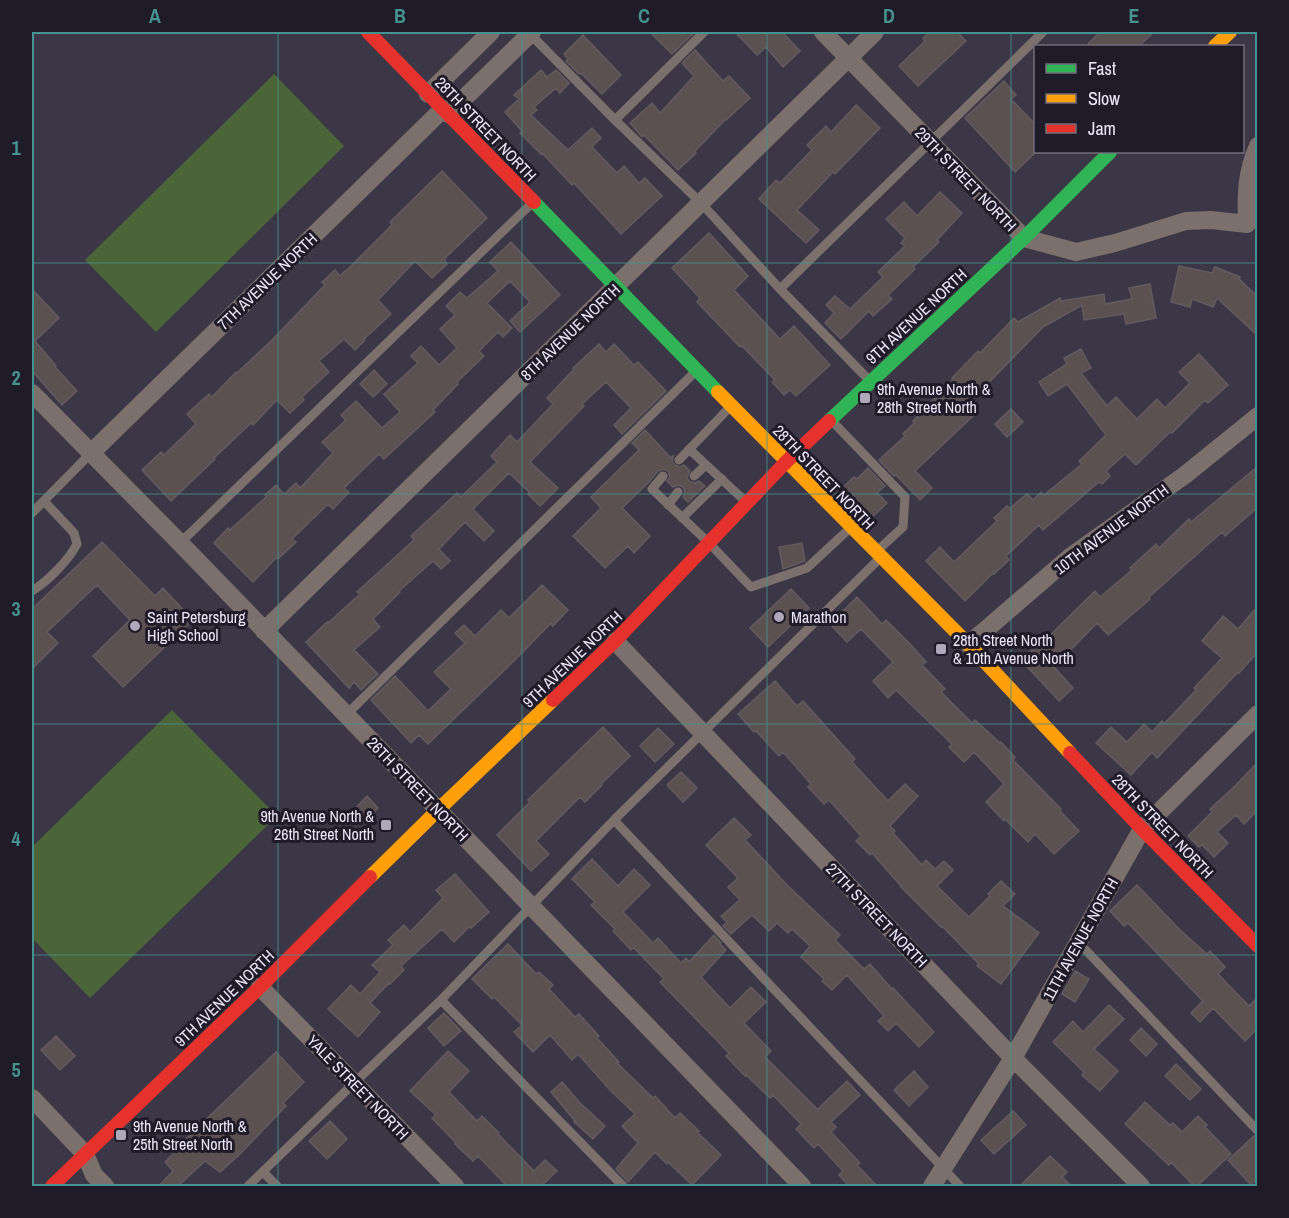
<svg xmlns="http://www.w3.org/2000/svg" width="1289" height="1218" font-family="'Archivo Narrow',sans-serif">
<style>
.green{fill:#4b6538}
.building{fill:#5c5151;stroke:#625b60;stroke-width:1.5}
.lines{fill:none;stroke-linecap:round;stroke-linejoin:round}
.lane{stroke:#7b706c;stroke-width:9}
.street{stroke:#7b706c;stroke-width:18}
.fast{stroke:#30b455;stroke-width:14}
.slow{stroke:#ff9f0a;stroke-width:14}
.jam{stroke:#e5322d;stroke-width:14}
.grid{fill:none;stroke:#469290;stroke-width:1.5;stroke-opacity:0.55}
.poi-dot{fill:#aea9ba;stroke:#1f1b28;stroke-width:2}
.labels{text-anchor:middle;stroke-width:6;stroke-linejoin:round;paint-order:stroke}
.street-label{font-size:16px;fill:#ebe6f8;stroke:#1f1b28}
.poi-label{font-size:16px;fill:#ebe6f8;stroke:#1f1b28;text-anchor:start}
.neatline{fill:none;stroke:#469290;stroke-width:2}
.grid-label{font-size:20px;text-anchor:middle;font-weight:bold;fill:#469290}
</style>
<rect width="100%" height="100%" fill="#3c3746"/>
<path class="green" d="M274 74 344 146 156 332 85 260Z
M172 710 277 816 90 998 32 938V847Z"/>
<path class="building" d="M650 32H695L672 54Z
M735 32H782L800 51 783 67 766 47 757 55Z
M931 32H957L966 41 918 86 899 66 925 41 923 38Z
M1100 32H1154L1139 46H1086Z
M583 35 621 75 602 94 581 73 579 74 566 61 568 59 564 54Z
M695 50 723 81 729 76 750 98 726 120H725L695 151 696 153 678 170 644 135 642 137 630 123 652 103 660 113 694 76 682 63Z
M541 70 547 77 556 70 569 83 560 93 556 88 534 107 537 110 531 115 568 150 592 128 601 138 592 147 617 173 624 166 639 183 645 178 662 196 621 234 574 183 572 185 542 153 541 154 520 133 522 131 505 112 519 99 514 95Z
M1004 81 1016 95 1011 99 1035 124V153L1015 172 965 118Z
M856 105 880 128 835 174 833 172 797 210 819 230 806 243 759 199 776 180 780 183 812 150 807 145 826 126 831 132Z
M442 171 487 218 444 259 447 264 432 278 415 261 378 300 391 314 364 339 365 340 355 350 344 339 319 361 329 372 302 397 304 400 290 413 277 400 253 425 251 423 214 458 215 459 171 501 142 470 161 452 164 455 196 424 187 414 209 394 212 397 236 372 237 373 272 340 325 285 322 282 335 270 340 276 345 271H346L392 225 390 222Z
M940 192 962 213 937 240 939 242 913 267 915 269 888 295 892 299 873 316 869 311 841 339 825 323 834 313 826 305 835 296 850 309 883 277 878 272 905 246 901 243 905 238 886 219 904 202 917 216Z
M709 233 748 276 734 290 780 339 794 326 830 365 796 396 790 390 784 395 772 382 775 380 742 346 740 347 697 302 700 298 672 268Z
M511 242 560 295 520 332 510 321 530 302 510 281 487 303 512 328 503 337 498 332 479 351 484 356 457 382 458 384 433 410 435 412 384 459 379 454 344 488 349 492 333 509 328 504 292 539 296 542 278 559 277 557 253 582 214 543 228 528 230 530 266 497 265 495 276 485 284 494 296 483 300 488 333 453 322 442 346 420 341 415 356 401 382 428 400 412 384 394 418 363 411 356 421 346 439 365 457 348 440 329 455 315 446 306 460 292 467 298 498 271 490 262Z
M1179 266 1212 273 1215 267 1240 277 1239 279 1257 296V335L1217 298 1213 307 1192 299 1190 307 1171 302Z
M1150 284 1156 318 1126 324 1124 314 1084 320 1082 305 1043 327 964 408 973 416 915 471 932 488 920 500 896 475 894 476 879 460 905 436 903 434 915 422 913 421 953 379 952 378 978 351 980 353 1014 318 1018 322 1060 298 1061 301 1104 294 1105 304 1132 299 1129 288Z
M32 289 59 318 35 341 56 366 55 367 77 391 62 405 32 371Z
M599 344 606 352 614 344 634 365 638 362 666 391 622 434 614 425 631 408 606 382 582 404 584 406 530 462 558 488 540 506 528 494 529 492 509 473 473 509 494 531 484 541 465 522 439 549 450 561 441 569 433 561 399 591 400 592 373 619 380 627 354 650 378 674 361 690 354 682 349 688 306 642 327 622 328 623 360 594 357 592 414 540 411 536 457 493 461 497 497 462 491 456 510 435 517 442 553 404 547 398 574 369 573 368Z
M1081 349 1091 368 1081 373 1107 406 1116 397 1137 419 1157 399 1165 408 1190 383 1179 372 1199 354 1228 385 1208 403 1205 400 1172 433 1170 432 1136 465 1125 454 1106 471 1110 476 1102 484 1099 482 1043 530 1039 525 1006 556 1009 560 994 574 993 573 965 601 926 561 940 547 954 562 997 521 994 518 1007 506 1010 508 1027 494 1033 500 1041 492 1044 495 1082 464 1079 461 1106 435 1067 384 1048 396 1039 382 1067 364 1064 358Z
M374 370 387 384 373 397 360 384Z
M1011 409 1023 422 1007 437 995 424Z
M645 430 671 458 674 455 672 461 675 465 680 467 684 465 690 471 687 477 689 481 695 483 699 481 705 486 688 502 683 497 685 492 683 487 678 485 673 487 667 481 670 477 668 471 664 469 658 471 649 482 622 508 650 536 634 553 628 546 605 568 573 536 601 508 591 497 639 450 632 443Z
M1257 467V508L1225 536 1222 532 1149 597 1150 599 1108 635 1097 623 1054 667 1073 688 1059 701 1021 660 1035 647 1036 649 1095 591 1100 597 1132 570 1130 568 1156 544 1159 548 1189 519 1191 522Z
M868 468 885 486 877 493 887 503 870 519 841 489 854 477 857 479Z
M102 542 155 596 163 588 193 620 123 687 93 656 130 620 97 585 47 632 58 643 32 669V609Z
M802 543 805 561 783 569 779 547Z
M542 585 568 610 553 626 551 623 523 652 428 744 419 735 411 743 371 700 395 676 428 711 451 689 434 672 465 643 455 633 464 625 475 636 501 610 509 618Z
M791 589 809 608 768 647 750 628Z
M857 597 882 624 886 620 911 645 926 662 922 665 945 689 941 692 972 723 975 720 1000 743 1001 742 1015 757 1013 760 1061 809 1060 811 1079 831 1054 854 1035 834 1028 842 1005 819 1004 821 986 802 1004 784 974 752 964 762 949 747 952 744 896 690 888 698 873 681 893 662 861 629 847 642 830 624Z
M1257 607V653L1239 673 1238 672 1157 758 1152 752 1131 775 1096 743 1111 727 1127 742 1144 724 1152 732 1162 721 1164 724 1196 690 1194 688 1222 658 1202 641 1223 616 1238 629Z
M775 681 797 706 803 701 855 759 852 762 888 801 905 784 918 796 890 826 895 831 893 833 922 865 926 860 935 869 944 861 953 870 937 886 969 917 990 896 988 894 1001 881 1015 894 1003 906 1039 933 1001 984 977 966 979 964 942 926 941 927 901 887V886L872 853 870 855 856 841 861 836 829 800 824 804 808 787 811 784 783 752 779 756 756 731 754 732 738 714Z
M603 727 630 756 601 784 602 785 585 802 580 797 536 841 549 854 531 871 497 835 530 802 528 800Z
M658 728 674 744 655 762 640 746Z
M1257 763V811L1244 824 1236 815 1217 832 1228 843 1214 857 1202 845 1199 847 1188 836 1212 812 1210 809 1235 786Z
M681 772 697 788 683 802 667 785Z
M367 796 378 808 364 822 353 811Z
M734 818 751 835 745 840 788 886 840 935 835 940 864 969 870 964 892 989 893 988 934 1032 919 1047 896 1023 888 1031 878 1021 884 1016 847 975 832 990 822 981 824 979 801 957 810 946 792 929 788 933 777 923 769 931 752 915 731 934 723 926 727 922 721 916 740 900 728 887 738 878 706 845Z
M592 859 618 886 634 869 650 885 623 912 653 943 658 938 681 963 686 958 689 962 714 935 721 943 720 944 726 950 701 977 730 1008 751 987 766 1002 744 1023 771 1051 765 1057 817 1109H818L847 1081 860 1095 831 1122 836 1127 831 1132 860 1163 857 1165 877 1186H849L839 1175 843 1171 818 1144 814 1148 796 1129 801 1124 773 1095 770 1098 746 1075 745 1076 726 1056 729 1053 660 982 664 979 634 948 631 950 613 931 615 929 591 905 595 902 572 879Z
M455 874 489 912 471 928 469 927 454 942 442 929 401 966 404 970 390 984 389 983 370 1003 380 1012 358 1037 328 1009 351 985 360 994 380 972 372 965 393 945 388 940 404 925 410 932 443 898 436 890Z
M1137 885 1180 930 1207 954 1210 951 1225 967 1218 974 1249 1006 1257 998V1029L1245 1041 1213 1008 1200 1022 1191 1013 1203 1001 1128 923 1124 926 1110 911Z
M508 944 536 974 539 972 553 985 549 989 575 1017 579 1014 599 1036 597 1038 619 1062 617 1063 653 1098 655 1096 675 1118 680 1113 699 1131 697 1132 721 1155 692 1185 668 1162 667 1164 655 1152 628 1182 616 1169 638 1143 622 1126 635 1114 610 1090 578 1054 572 1060 550 1035 533 1052 514 1032 522 1025 494 997 492 999 472 979Z
M1075 971 1089 979 1075 1002 1062 994Z
M1109 1005 1124 1019 1094 1049 1118 1071 1100 1091 1082 1075 1084 1072 1053 1042 1073 1021 1083 1032Z
M444 1013 461 1031 444 1046 428 1028Z
M1141 1028 1157 1044 1146 1056 1130 1040Z
M56 1036 75 1056 60 1070 41 1050Z
M448 1051 469 1071 449 1092 477 1121 482 1116 499 1133 498 1134 534 1171 545 1160 557 1171 541 1186H507L478 1156 473 1161 455 1144 456 1143 432 1118 436 1115 410 1091Z
M276 1052 304 1082 283 1103 286 1106 240 1154 220 1172 205 1161 178 1186H159L173 1171 165 1162 187 1140 186 1139Z
M1176 1064 1201 1089 1190 1100 1165 1076Z
M914 1071 928 1087 909 1106 894 1090Z
M562 1082 580 1103 605 1126 593 1139 574 1122 575 1121 551 1092Z
M1145 1102 1170 1125 1173 1123 1182 1132 1198 1116 1207 1125 1205 1127 1231 1154 1197 1186H1194L1171 1162 1169 1165 1125 1124Z
M1013 1111 1026 1125 994 1154 981 1140Z
M330 1121 347 1139 327 1159 309 1141Z
M1254 1136 1257 1138V1179L1251 1185 1228 1160Z
M1050 1156 1067 1172 1062 1177 1071 1186H1020Z"/>
<g class="lines">
<path class="lane" d="M528 32 615 120 701 203 780 289 869 380
M615 120 704 32
M780 289 1043 32
M833 422 905 497 903 527 877 551
M689 449 745 501
M679 460 730 407
M663 476 652 489 709 543 751 587 807 568 849 529
M694 476 706 465
M668 505 678 492
M32 513 91 453
M682 518 722 479
M180 543 532 203
M32 591C48 581 68 561 77 544L74 533 44 501
M346 715 695 372
M614 820 960 1186
M1078 942 1258 1131
M441 1000 623 1186
M263 1172 277 1186
M248 1186 354 1083 441 1000 614 820 880 558"/>
<path class="street" d="M823 32 1024 238 1076 252 1115 243 1186 221 1211 220 1247 224C1246 195 1246 173 1258 146
M428 94 491 32
M448 114 532 32
M32 393 180 543 802 1186
M91 453 443 109
M264 631 875 32
M615 641 1013 1058 1141 1186
M970 646 976 638 1070 557 1185 475 1258 416
M260 987 455 1186
M32 1098 85 1154 94 1175 105 1186
M932 1186 1013 1058 1142 829 1258 714"/>
<path class="fast" d="M534 202 718 392
M829 421 1024 238 1110 152"/>
<path class="slow" d="M1215 46 1230 32
M718 392 970 646 1070 753
M370 877 438 810 553 700"/>
<path class="jam" d="M368 32 534 202
M553 700 615 641 786 462 829 421
M1070 753 1142 829 1258 946
M52 1186 260 987 370 877"/>
</g>
<path class="grid" d="M278 32V1186M522 32V1186M767 32V1186M1011 32V1186M32 263H1258M32 494H1258M32 724H1258M32 955H1258"/>
<g class="poi-dot">
<rect x="859" y="392" width="12" height="12" rx="3"/>
<circle cx="779" cy="617" r="6"/>
<circle cx="135" cy="626" r="6"/>
<rect x="935" y="643" width="12" height="12" rx="3"/>
<rect x="380" y="819" width="12" height="12" rx="3"/>
<rect x="115" y="1129" width="12" height="12" rx="3"/>
</g>
<g class="labels">
<g class="street-label">
<text transform="translate(486 129) rotate(46)" y="6">28TH STREET NORTH</text>
<text transform="translate(966 179) rotate(46)" y="6">29TH STREET NORTH</text>
<text transform="translate(267 281) rotate(-44)" y="6">7TH AVENUE NORTH</text>
<text transform="translate(916 316) rotate(-43)" y="6">9TH AVENUE NORTH</text>
<text transform="translate(570 332) rotate(-44)" y="6">8TH AVENUE NORTH</text>
<text transform="translate(824 477) rotate(46)" y="6">28TH STREET NORTH</text>
<text transform="translate(1111 529) rotate(-37)" y="6">10TH AVENUE NORTH</text>
<text transform="translate(572 659) rotate(-44)" y="6">9TH AVENUE NORTH</text>
<text transform="translate(418 789) rotate(46)" y="6">26TH STREET NORTH</text>
<text transform="translate(1163 826) rotate(46)" y="6">28TH STREET NORTH</text>
<text transform="translate(877 915) rotate(46)" y="6">27TH STREET NORTH</text>
<text transform="translate(1080 939) rotate(-61)" y="6">11TH AVENUE NORTH</text>
<text transform="translate(224 998) rotate(-44)" y="6">9TH AVENUE NORTH</text>
<text transform="translate(358 1087) rotate(46)" y="6">YALE STREET NORTH</text>
</g>
<g class="poi-label">
<text x="877" y="395">9th Avenue North &amp;<tspan x="877" dy="18">28th Street North</tspan></text>
<text x="147" y="623">Saint Petersburg<tspan x="147" dy="18">High School</tspan></text>
<text x="791" y="623">Marathon</text>
<text x="953" y="646">28th Street North<tspan x="953" dy="18">&amp; 10th Avenue North</tspan></text>
<text x="374" y="822" text-anchor="end">9th Avenue North &amp;<tspan x="374" dy="18">26th Street North</tspan></text>
<text x="133" y="1132">9th Avenue North &amp;<tspan x="133" dy="18">25th Street North</tspan></text>
</g>
</g>
<rect width="1289" height="1218" fill="none" stroke="#1f1b28" stroke-width="66"/>
<rect x="1034" y="45" width="210" height="108" fill="#1f1b28" stroke="#716c7b" stroke-width="1.5"/>
<rect x="1046" y="64" width="30" height="9" fill="#30b455" stroke="#716c7b" stroke-width="1.5"/>
<text x="1088" y="75" font-size="18" fill="#ebe6f8">Fast</text>
<rect x="1046" y="94" width="30" height="9" fill="#ff9f0a" stroke="#716c7b" stroke-width="1.5"/>
<text x="1088" y="105" font-size="18" fill="#ebe6f8">Slow</text>
<rect x="1046" y="124" width="30" height="9" fill="#e5322d" stroke="#716c7b" stroke-width="1.5"/>
<text x="1088" y="135" font-size="18" fill="#ebe6f8">Jam</text>
<rect x="33" y="33" width="1223" height="1152" class="neatline"/>
<g class="grid-label">
<text x="155" y="23">A</text>
<text x="400" y="23">B</text>
<text x="644" y="23">C</text>
<text x="889" y="23">D</text>
<text x="1134" y="23">E</text>
<text x="16" y="155">1</text>
<text x="16" y="385">2</text>
<text x="16" y="616">3</text>
<text x="16" y="846">4</text>
<text x="16" y="1077">5</text>
</g>
</svg>
